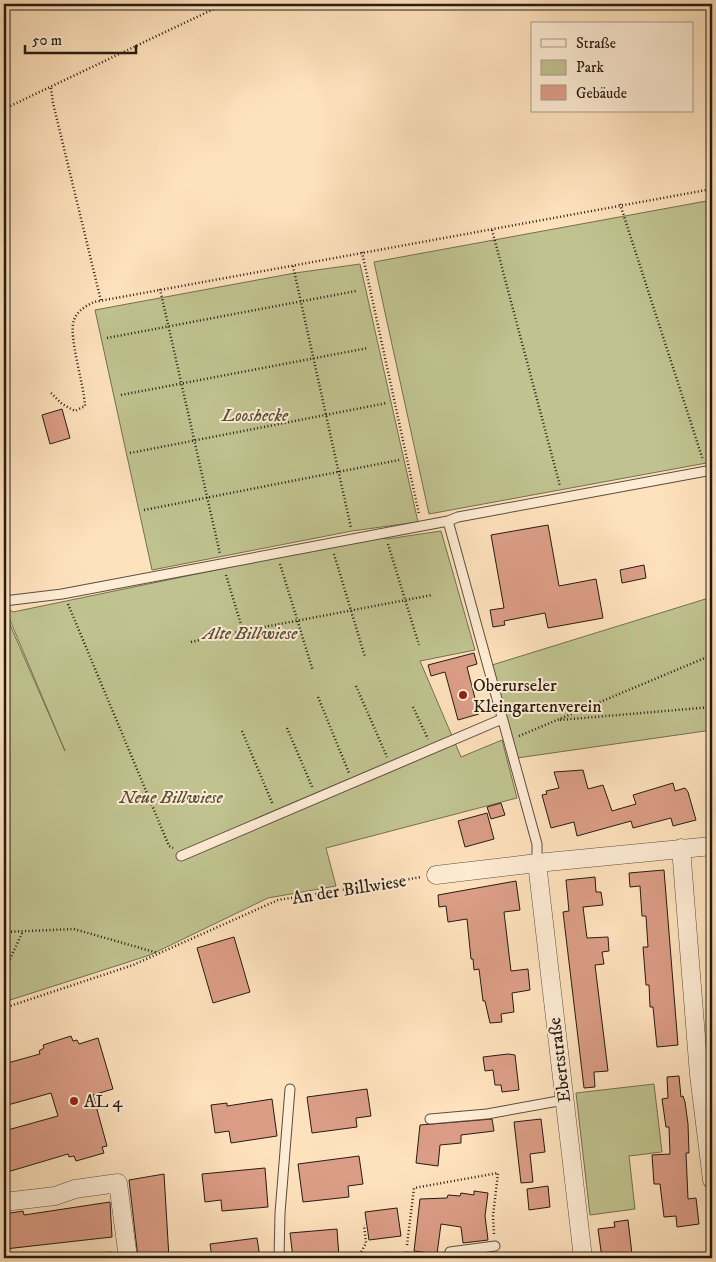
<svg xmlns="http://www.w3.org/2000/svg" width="716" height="1262" font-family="'IM FELL DW Pica',serif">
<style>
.green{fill:#c0c390;stroke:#737051}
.building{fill:#db9d86;stroke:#261c12}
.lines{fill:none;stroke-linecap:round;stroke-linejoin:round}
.service-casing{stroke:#5c4e3d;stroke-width:11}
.minor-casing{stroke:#5c4e3d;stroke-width:19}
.path{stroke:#261c12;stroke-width:2.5;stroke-dasharray:1 2.5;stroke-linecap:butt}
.service{stroke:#feecd4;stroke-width:9}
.minor{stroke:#feecd4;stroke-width:18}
.poi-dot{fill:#8f2418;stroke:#feecd4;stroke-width:2}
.labels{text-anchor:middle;stroke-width:4;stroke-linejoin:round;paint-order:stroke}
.park-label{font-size:18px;font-style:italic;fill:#544e38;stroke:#feecd4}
.poi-label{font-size:18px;fill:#261c12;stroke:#feecd4;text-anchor:start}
.street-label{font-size:18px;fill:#261c12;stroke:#feecd4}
</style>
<rect width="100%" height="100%" fill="#fee2bd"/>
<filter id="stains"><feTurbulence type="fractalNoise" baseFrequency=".004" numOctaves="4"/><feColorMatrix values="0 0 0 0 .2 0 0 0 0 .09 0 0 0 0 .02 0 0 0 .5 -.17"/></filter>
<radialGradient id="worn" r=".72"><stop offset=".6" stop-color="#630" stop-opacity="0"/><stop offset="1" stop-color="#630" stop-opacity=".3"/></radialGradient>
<path class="green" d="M712 200V462L429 514 374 262Z
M360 264 418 522 352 531 152 570 95 310 295 273Z
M441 531 475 650 420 661 461 757 502 740 517 798 326 848 336 886 268 898 150 955 4 1002V611L65 751 4 606 13 612 375 537 387 539Z
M712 597V730L517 758 492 665Z
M654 1084 662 1152 629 1156 635 1209 590 1215 576 1093Z"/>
<path class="building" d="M62 409 70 438 50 444 42 415Z
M548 525 559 586 596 579 603 618 548 628 545 613 504 621 505 625 493 627 490 610 504 608 491 535Z
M644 565 646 578 622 583 620 570Z
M474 653 477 664 467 667 479 714 458 720 445 672 431 676 428 665Z
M583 770 588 789 603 785 612 811 636 804 633 795 673 783 675 791 685 788 688 792 696 820 673 826 671 818 633 828 631 821 577 836 574 822 551 828 542 795 547 794 546 791 559 788 554 772Z
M501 803 505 815 491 819 487 807Z
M487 813 494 839 465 847 458 821Z
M664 870 678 1045 657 1047 653 1007H650L649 985H646L643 947H648L646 916H642L640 886 630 887 629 873Z
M595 877 596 892H601L603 905 583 907 587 938 608 937 609 951 602 952 604 964 595 965 608 1071 594 1072 595 1087 584 1088 563 912 569 911 566 880Z
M516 881 520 910 504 912 511 971 528 969 530 990 512 993 514 1012 501 1014 502 1022 490 1023 485 1001H483L479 969 474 970 473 959H471L467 919 448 922 446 906 439 907 438 895Z
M234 937 250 992 213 1003 197 948Z
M71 1036 73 1041 77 1040 79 1044 98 1038 113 1089 93 1095 107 1146 102 1147 104 1153 76 1161 74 1156 69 1157 68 1154 4 1173V1131L58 1116 51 1093 4 1106V1064L40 1054 39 1051 44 1048 43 1045Z
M508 1054 515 1055 519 1090 502 1092 501 1085H495L493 1070 485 1071 483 1057Z
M679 1076 681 1097 683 1096 685 1102 688 1124 689 1153H686L688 1199 696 1198 699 1224 677 1227 676 1216 664 1217 660 1184H654L652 1155 670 1154 669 1127H666L662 1099 668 1098 667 1077Z
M367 1089 371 1116 356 1118 357 1127 312 1133 307 1097Z
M272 1099 277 1136 231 1143 229 1131 215 1133 211 1105 227 1103V1106Z
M492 1119 494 1131 461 1135V1143L440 1145 438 1166 416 1163 420 1125Z
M541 1119 545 1152 530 1154 533 1182 521 1183 514 1122Z
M359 1156 363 1184 348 1186 349 1197 303 1202 298 1164Z
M265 1168 268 1207 222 1211 221 1200 205 1202 202 1174Z
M164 1174 169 1258H138L129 1180Z
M548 1186 550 1207 529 1210 527 1189Z
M474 1191 488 1193 485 1216 488 1240 463 1243 461 1227 441 1224 437 1254 414 1251 420 1199 447 1198 448 1195 460 1196 461 1193 474 1195Z
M110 1202 112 1237 5 1249 4 1214 23 1211 24 1215Z
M397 1208 401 1236 369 1240 365 1212Z
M628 1220 632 1254 617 1256 618 1258H602L598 1229 615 1227 614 1222Z
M337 1229 339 1258H293L290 1233Z
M257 1238 260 1258H212L210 1244Z"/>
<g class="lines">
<defs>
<path id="service" d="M448 521 537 844V863
M4 601 62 594 448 521 458 517 712 470
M181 856 502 719
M430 1119 487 1114 564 1100
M405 1257 423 1258
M279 1258 280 1213 290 1089
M449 1258 450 1252 495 1246"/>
<path id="minor" d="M681 848 699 1075 712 1180
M537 863 583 1258
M436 875 537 863 712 846
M4 1202 55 1196 75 1189 118 1183 128 1258"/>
</defs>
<use href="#service" class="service-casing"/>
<use href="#minor" class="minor-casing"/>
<path class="path" d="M51 88 53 103 101 301
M4 109 224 4
M620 204 703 460
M492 230 560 486
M362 252 419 514
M293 266 351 528
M160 289 220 554
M107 338 356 291
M51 393 62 404 75 411 85 406C84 384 68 336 74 320 77 311 86 306 94 302L712 189
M121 395 368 348
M130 453 387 403
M144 510 399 460
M388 544 419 645
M334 554 365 657
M280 564 313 671
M226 575 243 631 432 595
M68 604 169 846 173 848
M191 642 243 631
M356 686 387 757
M318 697 349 773
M413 707 428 739
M560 720 712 707
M287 728 313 789
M242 731 273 805
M519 736 712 655
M4 932 74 929 158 953
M4 972 23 931
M4 1008 133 965 278 900 422 877
M407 1245 414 1188 498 1173 493 1216 494 1235
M65 1258 113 1252
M358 1258 366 1243 364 1225"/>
<use href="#service" class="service"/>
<use href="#minor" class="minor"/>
</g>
<g class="poi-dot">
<circle cx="463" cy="695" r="5"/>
<circle cx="74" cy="1101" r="5"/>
</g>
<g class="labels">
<g class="park-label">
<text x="255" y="421">Looshecke</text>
<text x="250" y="639">Alte Billwiese</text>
<text x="171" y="803">Neue Billwiese</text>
</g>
<g class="poi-label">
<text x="473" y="691">Oberurseler<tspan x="473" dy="21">Kleingartenverein</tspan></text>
<text x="84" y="1107">AL 4</text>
</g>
<g class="street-label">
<text transform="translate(349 889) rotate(-9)" y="6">An der Billwiese</text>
<text transform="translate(559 1060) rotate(-97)" y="6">Ebertstraße</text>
</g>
</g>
<rect width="716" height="1262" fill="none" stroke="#fee2bd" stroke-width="20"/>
<rect x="5" y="5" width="706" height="1252" fill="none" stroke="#261c12" stroke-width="2.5"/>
<rect x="10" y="10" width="696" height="1242" fill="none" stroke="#261c12"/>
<rect x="531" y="22" width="162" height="90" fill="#feecd4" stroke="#a89986"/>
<rect x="541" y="39" width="25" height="8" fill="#feecd4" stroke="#a89986"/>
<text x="576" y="48" font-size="15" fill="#261c12">Straße</text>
<rect x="541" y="60" width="25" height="15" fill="#c0c390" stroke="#a89986"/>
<text x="576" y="72" font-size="15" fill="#261c12">Park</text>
<rect x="541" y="85" width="25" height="15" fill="#db9d86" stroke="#a89986"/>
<text x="576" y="98" font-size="15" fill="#261c12">Gebäude</text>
<path d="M25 45v8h111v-8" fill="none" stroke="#261c12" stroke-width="2.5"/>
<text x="32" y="45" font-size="15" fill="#261c12" stroke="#feecd4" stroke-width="4" paint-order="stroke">50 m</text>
<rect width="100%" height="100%" filter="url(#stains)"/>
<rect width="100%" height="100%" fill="url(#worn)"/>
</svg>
